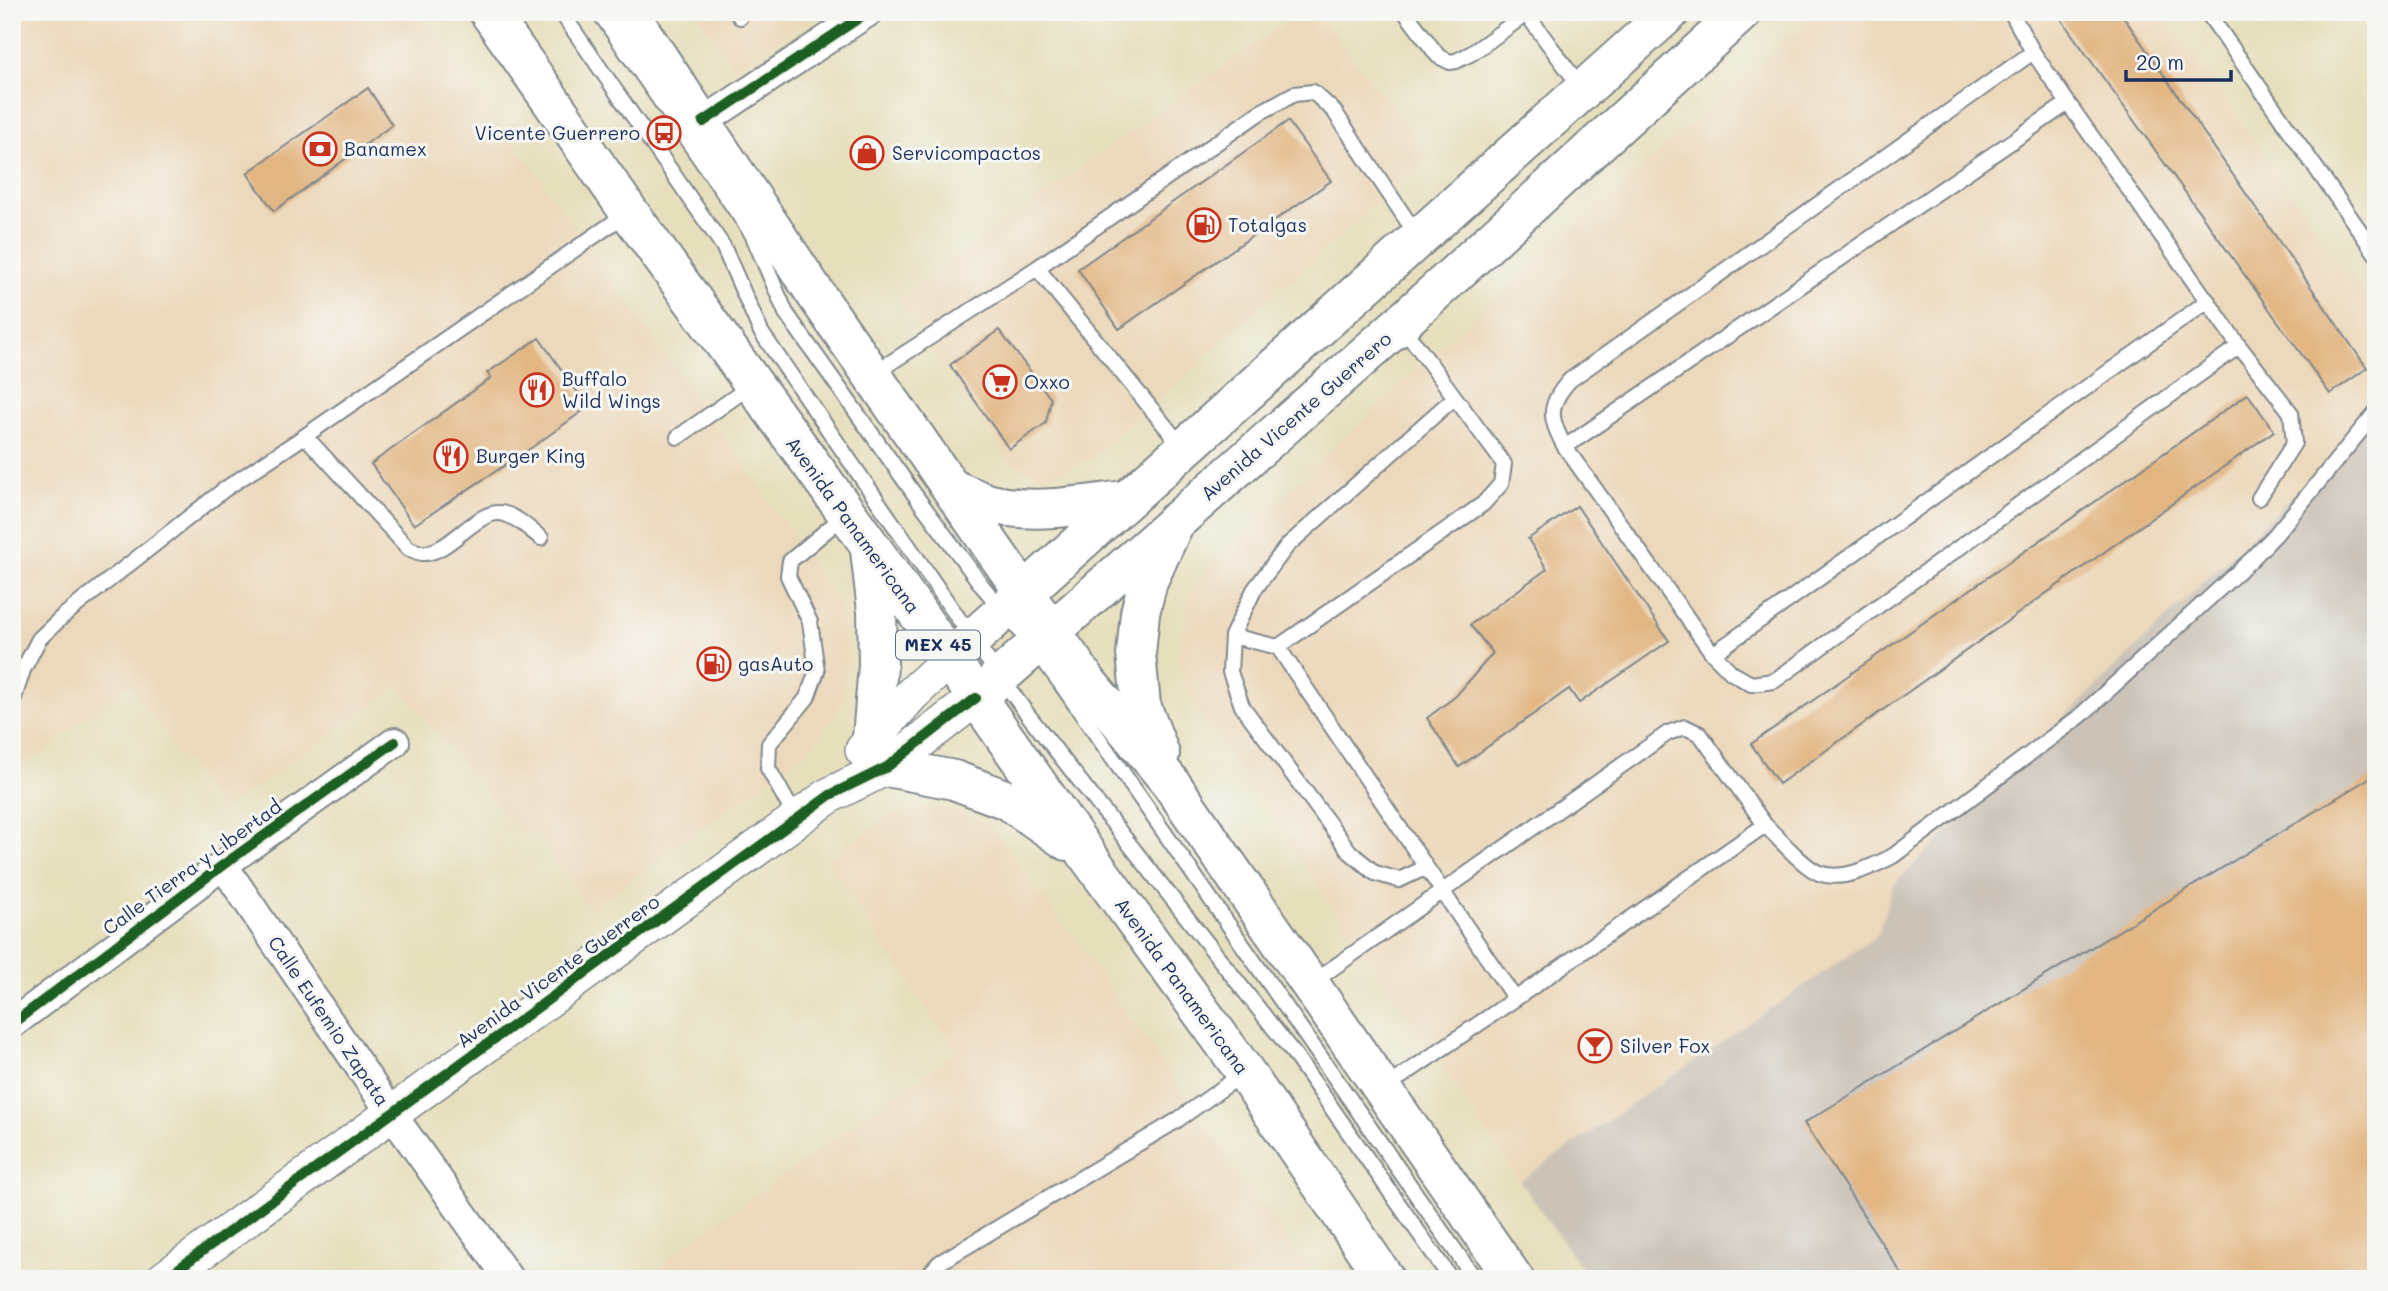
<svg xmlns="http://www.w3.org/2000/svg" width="2388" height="1291" font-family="Mali,sans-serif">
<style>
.built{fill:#ecd8ba}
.industrial{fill:#cbc3b8}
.building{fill:#e2b581}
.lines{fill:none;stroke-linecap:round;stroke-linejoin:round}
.service-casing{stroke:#80878c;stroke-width:18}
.minor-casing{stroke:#80878c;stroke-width:32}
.tertiary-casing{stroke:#80878c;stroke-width:38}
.secondary-casing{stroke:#80878c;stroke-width:42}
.primary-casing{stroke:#80878c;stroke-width:42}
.service{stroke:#fff;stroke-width:14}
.minor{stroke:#fff;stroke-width:28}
.tertiary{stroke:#fff;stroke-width:35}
.secondary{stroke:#fff;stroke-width:38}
.primary{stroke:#fff;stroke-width:38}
.cycleway-casing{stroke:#f6f6f2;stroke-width:15}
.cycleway{stroke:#1b5e20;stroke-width:10}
.labels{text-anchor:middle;stroke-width:6;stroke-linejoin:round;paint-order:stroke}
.shield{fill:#f6f6f2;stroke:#5d6b8a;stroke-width:2}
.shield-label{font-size:18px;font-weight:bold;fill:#1b2f5e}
.poi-label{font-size:19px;fill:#1b2f5e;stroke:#f6f6f2;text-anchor:start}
.street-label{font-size:19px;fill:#1b2f5e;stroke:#f6f6f2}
</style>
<rect width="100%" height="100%" fill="#f6f6f2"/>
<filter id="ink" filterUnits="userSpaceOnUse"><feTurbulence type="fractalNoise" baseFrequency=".0143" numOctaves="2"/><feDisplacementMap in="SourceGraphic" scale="14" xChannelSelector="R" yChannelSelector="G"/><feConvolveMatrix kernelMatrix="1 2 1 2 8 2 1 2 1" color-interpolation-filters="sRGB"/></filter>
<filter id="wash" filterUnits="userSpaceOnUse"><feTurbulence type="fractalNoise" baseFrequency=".00686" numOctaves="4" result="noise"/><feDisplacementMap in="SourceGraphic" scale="28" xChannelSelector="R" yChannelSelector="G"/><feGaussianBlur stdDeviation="1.57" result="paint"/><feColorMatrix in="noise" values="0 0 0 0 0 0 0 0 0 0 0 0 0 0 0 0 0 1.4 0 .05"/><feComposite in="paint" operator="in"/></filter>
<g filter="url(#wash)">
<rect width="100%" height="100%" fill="#e6dfbb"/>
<path class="built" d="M12 12H421L736 453 839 605 849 653 842 705 809 750 590 910 534 831 523 838 399 687 222 811 128 684 12 776Z
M695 12H823L733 67Z
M1299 12H1317L1431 155 1086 462 1049 477 1024 469 1008 460 897 299Z
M1817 12H2163L2376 312V414L1893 885 1879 934 1520 1181 1187 694 1178 659 1188 598 1205 569 1447 341Z
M921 807 954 810 984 822 996 834 1086 956 1314 1279H672L661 1263 956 1051 826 860 893 813Z"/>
<path class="industrial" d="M2376 414V1279H1589L1520 1181 1878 935 1893 885Z"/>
<g id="blocks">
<path class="building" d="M2056 12H2120L2367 368 2330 394Z
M368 88 392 125 274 211 247 173Z
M1288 121 1331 181 1119 329 1078 269Z
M999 330 1051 399 1046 423 1009 449 950 365Z
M539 338 588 407 534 446 414 525 371 464 491 378 487 373Z
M2248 394 2274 431 1779 784 1751 744Z
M1577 506 1669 641 1579 703 1569 689 1459 767 1427 718 1456 696 1493 653 1470 625 1547 569 1528 539Z
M2376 774V1279H1905L1804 1123Z"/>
</g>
</g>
<g filter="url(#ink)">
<use href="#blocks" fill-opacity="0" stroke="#80878c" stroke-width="2"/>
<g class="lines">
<defs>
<path id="service" d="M561 12 723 246 761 332 972 638 1025 711 1294 1054 1451 1279
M599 12 752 234 786 313 915 495 983 587 1034 647 1061 684 1475 1279
M737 12 740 17
M1405 12 1438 56 1450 62 1456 61 1472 53 1526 14
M1525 12 1582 89
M2011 12 2033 52 2068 103 2239 346 2291 413 2294 443 2259 498
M2207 12 2376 254
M2033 52 1570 380C1547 405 1549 419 1565 447L1713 654 1732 673 1751 684 1774 681 2239 346
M1037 268 1183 448
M873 374 1037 268 1259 113 1294 94 1313 92 1334 111 1418 237
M305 436 409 549C414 550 420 554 425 553 451 552 479 506 505 514 519 518 530 530 541 538
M678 437 752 385
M1565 447 2068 103
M1232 636 1278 647
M1713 654 2208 301
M12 704 23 670 39 639 62 617 225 489 305 436 626 214
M796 818 768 768 769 744 807 698 817 671 810 622 788 576 790 561 845 515
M1765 825C1779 838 1802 866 1819 873 1843 882 1871 867 1893 856L2079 717 2252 559 2276 534 2376 412
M1425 868 1399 880 1375 873 1350 852 1242 706 1230 672 1232 636 1254 590 1287 546 1454 398
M1310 984 1668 733 1685 727 1700 734 1765 825 1515 999
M1383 1089 1515 999 1278 647 1483 504 1501 484 1504 464 1417 346 1399 326
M925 1279 939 1263 1176 1121 1244 1073"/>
<path id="minor" d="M703 122 868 12
M223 865 391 1113 509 1279
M12 1024 223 865 395 742"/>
<path id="tertiary" d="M863 750 912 694 949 660
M164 1279 830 795 887 767 976 698"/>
<path id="secondary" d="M949 660 1670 12
M976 698 1399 325 1742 12"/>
<path id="primary" d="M489 12 629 212 869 544 1088 856 1245 1072 1385 1279
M628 12 819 299 1006 567 1088 683 1170 782 1514 1279
M951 488C963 493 975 499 987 503 1032 515 1081 505 1125 500
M870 550 877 611 878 665 872 738
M1160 754 1141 705 1136 654 1140 613 1148 581 1175 522
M887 767 954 780 1007 800 1067 841"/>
</defs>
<use href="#service" class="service-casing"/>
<use href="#minor" class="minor-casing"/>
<use href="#tertiary" class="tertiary-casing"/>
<use href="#secondary" class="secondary-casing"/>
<use href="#primary" class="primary-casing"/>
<use href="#service" class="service"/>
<use href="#minor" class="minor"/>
<use href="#tertiary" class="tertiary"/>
<use href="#secondary" class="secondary"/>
<use href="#primary" class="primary"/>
<defs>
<path id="cycleway" d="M703 122 868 12
M12 1024 223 865 395 742
M164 1279 830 795 887 767 976 698"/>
</defs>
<use href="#cycleway" class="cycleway-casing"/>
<use href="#cycleway" class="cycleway"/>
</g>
</g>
<defs>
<symbol id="bus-ring" viewBox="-11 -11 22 22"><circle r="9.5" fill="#f6f6f2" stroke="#c8321e" stroke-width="1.5"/><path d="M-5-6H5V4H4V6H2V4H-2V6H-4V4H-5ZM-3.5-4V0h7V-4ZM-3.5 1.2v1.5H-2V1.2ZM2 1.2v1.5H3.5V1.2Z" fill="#c8321e"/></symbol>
<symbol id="bank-ring" viewBox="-11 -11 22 22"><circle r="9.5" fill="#f6f6f2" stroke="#c8321e" stroke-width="1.5"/><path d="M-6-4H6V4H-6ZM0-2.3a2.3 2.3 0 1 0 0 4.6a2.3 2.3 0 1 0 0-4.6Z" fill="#c8321e"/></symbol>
<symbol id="shop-ring" viewBox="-11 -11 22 22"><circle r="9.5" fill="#f6f6f2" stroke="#c8321e" stroke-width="1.5"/><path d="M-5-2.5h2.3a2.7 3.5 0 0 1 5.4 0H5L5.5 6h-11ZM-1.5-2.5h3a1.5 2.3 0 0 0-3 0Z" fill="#c8321e"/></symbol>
<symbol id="fuel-ring" viewBox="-11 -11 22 22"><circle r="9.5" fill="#f6f6f2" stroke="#c8321e" stroke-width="1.5"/><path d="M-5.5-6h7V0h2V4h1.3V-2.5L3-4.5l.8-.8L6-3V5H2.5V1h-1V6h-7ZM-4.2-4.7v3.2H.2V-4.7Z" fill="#c8321e"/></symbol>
<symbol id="supermarket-ring" viewBox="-11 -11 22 22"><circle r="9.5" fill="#f6f6f2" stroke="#c8321e" stroke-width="1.5"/><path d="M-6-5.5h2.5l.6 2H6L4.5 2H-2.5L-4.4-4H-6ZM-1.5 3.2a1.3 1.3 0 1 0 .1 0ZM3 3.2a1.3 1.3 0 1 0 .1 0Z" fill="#c8321e"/></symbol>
<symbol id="restaurant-ring" viewBox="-11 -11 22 22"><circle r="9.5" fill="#f6f6f2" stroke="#c8321e" stroke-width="1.5"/><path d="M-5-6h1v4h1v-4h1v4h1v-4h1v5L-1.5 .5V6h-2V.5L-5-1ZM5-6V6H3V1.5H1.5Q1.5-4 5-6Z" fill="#c8321e"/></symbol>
<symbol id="bar-ring" viewBox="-11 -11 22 22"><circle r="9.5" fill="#f6f6f2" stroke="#c8321e" stroke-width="1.5"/><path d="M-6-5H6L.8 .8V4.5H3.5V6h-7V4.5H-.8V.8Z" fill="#c8321e"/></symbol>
</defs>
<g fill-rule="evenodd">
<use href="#bus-ring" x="645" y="114" width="38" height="38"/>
<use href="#bank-ring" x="301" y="130" width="38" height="38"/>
<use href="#shop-ring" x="848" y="134" width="38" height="38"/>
<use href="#fuel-ring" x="1185" y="206" width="38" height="38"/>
<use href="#supermarket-ring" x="981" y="363" width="38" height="38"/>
<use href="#restaurant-ring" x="518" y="371" width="38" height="38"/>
<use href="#restaurant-ring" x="432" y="437" width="38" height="38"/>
<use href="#fuel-ring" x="695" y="645" width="38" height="38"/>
<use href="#bar-ring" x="1576" y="1027" width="38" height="38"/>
</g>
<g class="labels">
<rect class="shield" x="896" y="630.5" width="84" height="29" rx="5"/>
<g class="shield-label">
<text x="938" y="651">MEX 45</text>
</g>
<g class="poi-label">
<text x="640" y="140" text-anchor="end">Vicente Guerrero</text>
<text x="344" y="156">Banamex</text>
<text x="892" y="160">Servicompactos</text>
<text x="1228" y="232">Totalgas</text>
<text x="562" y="386">Buffalo<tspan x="562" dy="22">Wild Wings</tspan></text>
<text x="1024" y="389">Oxxo</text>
<text x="476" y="463">Burger King</text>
<text x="738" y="671">gasAuto</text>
<text x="1620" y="1053">Silver Fox</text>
</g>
<g class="street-label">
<text transform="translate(1296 416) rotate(-41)" y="7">Avenida Vicente Guerrero</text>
<text transform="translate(853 525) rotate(54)" y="7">Avenida Panamericana</text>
<text transform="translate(192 867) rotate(-36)" y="7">Calle Tierra y Libertad</text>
<text transform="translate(558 971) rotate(-36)" y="7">Avenida Vicente Guerrero</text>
<text transform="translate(1182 986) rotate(54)" y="7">Avenida Panamericana</text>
<text transform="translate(329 1021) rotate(56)" y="7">Calle Eufemio Zapata</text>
</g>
</g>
<rect width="2388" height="1291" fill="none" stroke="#f6f6f2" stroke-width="42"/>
<path d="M2126 70v10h105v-10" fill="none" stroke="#1b2f5e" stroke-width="3.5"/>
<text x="2136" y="70" font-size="21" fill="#1b2f5e" stroke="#f6f6f2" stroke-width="5" paint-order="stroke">20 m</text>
</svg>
